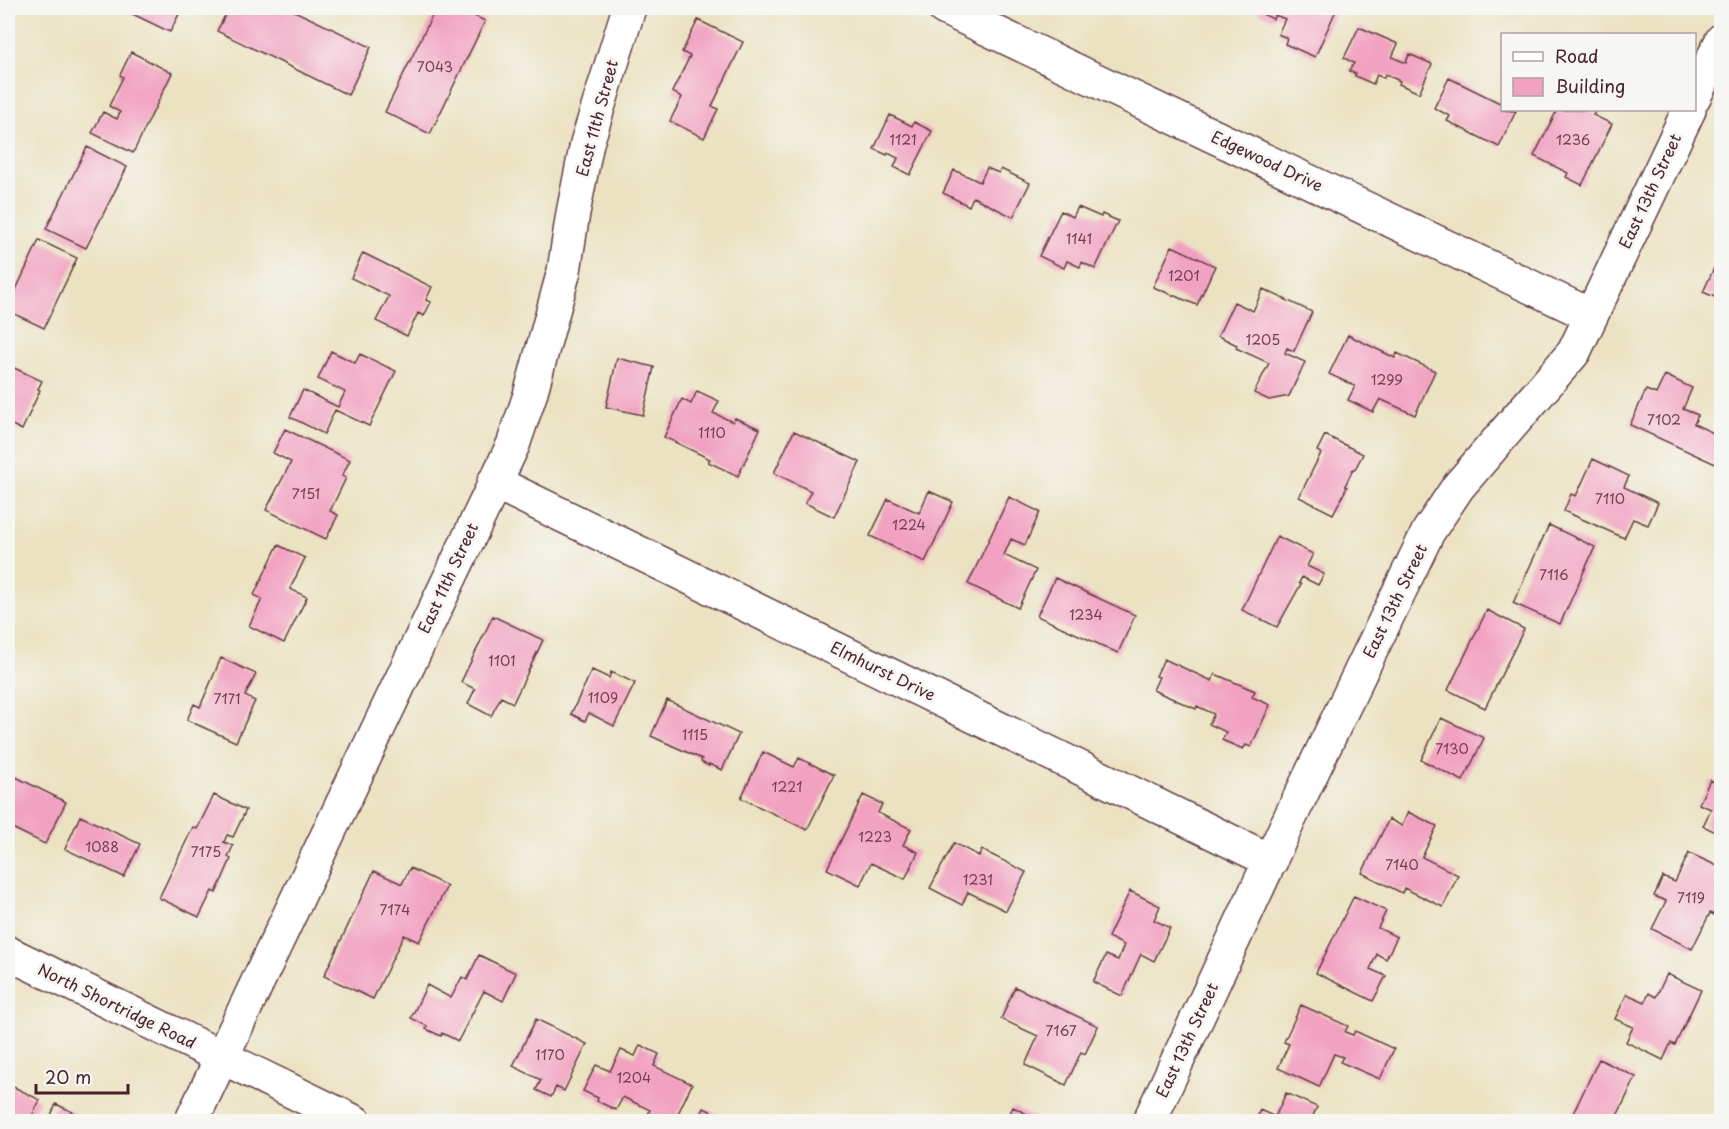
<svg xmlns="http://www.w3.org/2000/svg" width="1729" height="1129" font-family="'Playpen Sans',sans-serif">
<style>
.building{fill:#f2a2c1}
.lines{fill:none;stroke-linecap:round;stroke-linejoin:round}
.street-casing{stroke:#623c42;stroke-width:36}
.street{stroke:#fff;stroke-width:33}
.labels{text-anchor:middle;stroke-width:6;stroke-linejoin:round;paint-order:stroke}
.number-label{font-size:14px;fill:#744050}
.street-label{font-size:16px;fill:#4a1f2b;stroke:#f6f6f2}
</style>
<rect width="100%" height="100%" fill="#f6f6f2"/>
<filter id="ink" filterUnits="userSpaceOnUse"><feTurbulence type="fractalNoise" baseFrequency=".0167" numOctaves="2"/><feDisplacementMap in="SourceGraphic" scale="12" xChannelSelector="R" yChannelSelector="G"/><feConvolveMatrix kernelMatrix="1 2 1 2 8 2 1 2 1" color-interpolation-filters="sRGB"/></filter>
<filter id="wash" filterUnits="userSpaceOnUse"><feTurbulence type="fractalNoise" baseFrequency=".008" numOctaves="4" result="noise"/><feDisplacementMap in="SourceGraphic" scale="24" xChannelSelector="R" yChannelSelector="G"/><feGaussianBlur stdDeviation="1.35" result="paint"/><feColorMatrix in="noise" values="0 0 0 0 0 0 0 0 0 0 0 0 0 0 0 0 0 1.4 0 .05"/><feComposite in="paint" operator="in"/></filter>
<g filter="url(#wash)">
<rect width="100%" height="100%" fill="#ebe2c1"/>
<g id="blocks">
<path class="building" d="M120 8H182L170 32Z
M229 8H288L371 47 348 95 217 31Z
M436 8H458L485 21 430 134 385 112Z
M1260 8H1337L1315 57 1285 44 1287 38 1278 34 1285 19 1275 15 1273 19 1258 12Z
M698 20 743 42 712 106 718 109 704 138 670 121 682 97 672 92 690 56 682 52Z
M1359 27 1398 44 1392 57 1406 63 1409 54 1432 64 1419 93 1399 84 1400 81 1385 74 1384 78 1377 75 1373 84 1355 76 1356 74 1349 71 1354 63 1344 58Z
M131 52 172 73 133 153 92 133 103 112 117 119 120 112 109 106 123 77 120 75Z
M1449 78 1502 104V110L1516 111 1499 147 1447 121 1450 116 1434 108Z
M1557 110H1596L1593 115 1612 124 1582 185 1566 177 1568 173 1534 156Z
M890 115 912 126 914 122 932 131 910 175 894 167 898 158 888 153 887 155 874 149Z
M87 147 127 167 86 248 46 229Z
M987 168 999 173 1001 169 1030 183 1013 217 973 197 969 206 943 193 954 170 980 182Z
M1078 207 1101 217 1102 214 1118 221 1095 269 1082 262 1080 267 1067 261 1064 268 1039 256 1061 211 1073 217Z
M39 240 77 258 44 328 8 311V307Z
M1172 246 1215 266 1197 305 1153 287Z
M363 253 432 287 426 300 431 302 424 316 418 313 407 336 376 321 389 296 351 278Z
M1722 264V300L1703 292 1715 266 1720 268Z
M1263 289 1312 312 1294 351 1287 348 1285 353 1305 362 1289 396 1269 400 1254 393 1269 363 1236 348 1237 345 1218 336 1234 302 1253 311Z
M1348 335 1395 358 1397 353 1435 371 1415 415 1380 399 1373 412 1348 400 1355 386 1329 374Z
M331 351 355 363 360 354 396 371 369 426 335 410 324 434 290 417 303 390 338 407 345 392 318 379Z
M617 358 654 367 643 415 606 407Z
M8 365 42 381 38 389 40 390 22 430 8 423Z
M1665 375 1692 388 1683 409 1698 415 1694 424 1722 437V467L1630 425 1646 390 1656 394Z
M697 391 719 401 713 413 733 422 735 418 760 429 738 476 708 462 710 459 664 437 682 399 691 404Z
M285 429 350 460 342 476 346 478 330 511 338 515 326 539 266 510 291 462 273 453Z
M794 431 860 462 834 517 805 503 811 491 774 473Z
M1325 435 1363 454 1355 469H1353L1345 486 1347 487 1333 514 1299 497 1321 453 1317 451Z
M1593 459 1629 476 1624 487 1658 503 1648 525 1633 519 1624 538 1564 511 1571 494 1576 496Z
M929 491 953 502 925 562 870 536 888 499 919 513Z
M1009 497 1040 512 1025 545 1011 539 1004 555 1036 570 1018 608 968 584Z
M1549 525 1595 547 1560 624 1513 603Z
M1277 536 1313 554 1307 566 1324 574 1318 585 1302 577 1299 583 1301 584 1277 627 1242 610Z
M278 545 305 558 290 589 307 597 284 643 249 626 262 599 254 595Z
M1055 578 1135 615 1118 653 1037 616Z
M1487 610 1524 629 1485 708 1448 690Z
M493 616 543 640 513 703 501 697 491 716 468 704 475 689 461 682Z
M221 658 256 674 245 696 255 701 236 742 187 720 194 704 200 707Z
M1164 659 1212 681 1215 674 1255 691 1252 697 1270 705 1251 747 1246 745 1243 749 1222 740 1226 732 1209 724 1214 714 1197 706 1196 709 1153 690 1159 677 1156 676Z
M592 670 609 678 611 672 635 683 614 726 589 713 585 721 571 714Z
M667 700 739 734 722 770 709 764V766L701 762 702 759 651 736Z
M1441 718 1484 738 1463 781 1421 760Z
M763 752 794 767 799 758 834 775 807 830 741 798Z
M8 773 66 802 45 844 8 826Z
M1710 780 1722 786V835L1703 826 1711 809 1699 804Z
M214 795 246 810 233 837 227 835 224 842 233 846 228 857 231 859 216 893 212 891 199 917 159 898 193 827 197 829Z
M863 795 882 804 878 813 911 829 903 845 918 852 905 879 871 863 860 885 827 869Z
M1408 812 1437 826 1422 857 1458 875 1443 907 1404 888 1402 893 1362 873 1389 819 1402 826Z
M80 816 140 844 124 877 65 849Z
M954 843 979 856 982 850 1026 872 1006 911 968 892 962 905 930 888Z
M1689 853 1722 868V918L1710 913 1692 949 1652 929 1666 901 1654 896 1663 877 1675 882Z
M410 868 447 886 419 942 404 935 373 999 324 976 374 871 402 884Z
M1130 891 1160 906 1154 920 1170 928 1154 961 1141 954 1122 996 1093 982 1106 955 1118 960 1124 945 1108 937Z
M1354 896 1386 911 1378 928 1397 937 1386 959 1377 954 1370 969 1386 976 1373 1001 1316 973Z
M479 955 516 973 503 1001 484 991 458 1041 442 1033 441 1036 426 1029 427 1026 411 1018 427 985 451 998 462 977 467 980Z
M1667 974 1701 990 1675 1045 1671 1043 1663 1060 1626 1042 1633 1027 1615 1019 1627 994 1645 1002 1649 993 1656 997Z
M1015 987 1098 1026 1085 1054 1081 1052 1066 1085 1025 1065 1038 1036 1001 1019Z
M1301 1005 1348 1026 1345 1032 1353 1035 1355 1031 1394 1049 1380 1079 1340 1062 1343 1057 1334 1054 1319 1087 1278 1068 1289 1044 1284 1042Z
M536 1019 587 1044 564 1091 556 1087 551 1097 536 1090 541 1080 513 1066Z
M640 1045 659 1054 654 1066 692 1084 674 1122H644L650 1110 623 1097 616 1110 597 1101 598 1098 583 1091 596 1065 610 1071 621 1050 635 1056Z
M1599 1059 1636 1077 1616 1118 1624 1122H1569Z
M8 1084 40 1100 29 1122H8Z
M1286 1093 1317 1107 1310 1122H1255L1260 1110 1275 1117Z
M56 1104 87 1119 88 1116 100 1122H48Z
M1013 1107 1043 1122H1006Z
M704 1108 733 1122H697Z"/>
</g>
</g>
<g filter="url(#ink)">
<use href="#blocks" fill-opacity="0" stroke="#623c42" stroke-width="1.5"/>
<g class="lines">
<defs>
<path id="street" d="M944 8 1590 315
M1694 97 1722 40
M494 482 1271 861
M8 953 355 1122
M191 1122 513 445 530 395 564 271 573 213 587 143 629 8
M1149 1122 1289 820 1428 532 1458 487 1574 352 1689 110"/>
</defs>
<use href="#street" class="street-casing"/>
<use href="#street" class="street"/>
</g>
</g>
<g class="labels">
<g class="number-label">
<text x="435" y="72">7043</text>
<text x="903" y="145">1121</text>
<text x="1573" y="145">1236</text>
<text x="1079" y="244">1141</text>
<text x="1184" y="281">1201</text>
<text x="1263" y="345">1205</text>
<text x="1387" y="385">1299</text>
<text x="1664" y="425">7102</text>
<text x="712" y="438">1110</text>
<text x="306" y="499">7151</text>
<text x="1610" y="504">7110</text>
<text x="909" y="530">1224</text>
<text x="1554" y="580">7116</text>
<text x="1086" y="620">1234</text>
<text x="502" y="666">1101</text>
<text x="603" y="703">1109</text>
<text x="227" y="704">7171</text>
<text x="695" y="740">1115</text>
<text x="1452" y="754">7130</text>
<text x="787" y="792">1221</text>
<text x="875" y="842">1223</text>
<text x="102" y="852">1088</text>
<text x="206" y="857">7175</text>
<text x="1402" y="870">7140</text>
<text x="978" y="885">1231</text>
<text x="1691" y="903">7119</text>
<text x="395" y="915">7174</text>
<text x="1061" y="1036">7167</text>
<text x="550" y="1060">1170</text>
<text x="634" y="1083">1204</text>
</g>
<g class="street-label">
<text transform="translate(597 118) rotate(-75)" y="6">East 11th Street</text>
<text transform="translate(1267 161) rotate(25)" y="6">Edgewood Drive</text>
<text transform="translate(1650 191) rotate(-65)" y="6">East 13th Street</text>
<text transform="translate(448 578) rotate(-65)" y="6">East 11th Street</text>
<text transform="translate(1395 601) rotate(-64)" y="6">East 13th Street</text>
<text transform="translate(883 671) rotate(26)" y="6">Elmhurst Drive</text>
<text transform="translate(117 1006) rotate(26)" y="6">North Shortridge Road</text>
<text transform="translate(1187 1040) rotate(-65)" y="6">East 13th Street</text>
</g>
</g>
<rect width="1729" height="1129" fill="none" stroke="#f6f6f2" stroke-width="30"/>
<rect x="1501" y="33" width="195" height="78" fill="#f6f6f2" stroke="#b1a0a2" stroke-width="1.5"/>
<rect x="1513" y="52" width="30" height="9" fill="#ffffff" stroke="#b1a0a2" stroke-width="1.5"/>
<text x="1555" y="63" font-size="18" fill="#4a1f2b">Road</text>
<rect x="1513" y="78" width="30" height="18" fill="#f2a2c1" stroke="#b1a0a2" stroke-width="1.5"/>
<text x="1555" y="93" font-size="18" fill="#4a1f2b">Building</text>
<path d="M36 1084v9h92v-9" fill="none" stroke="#4a1f2b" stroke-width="3"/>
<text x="45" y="1084" font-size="18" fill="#4a1f2b" stroke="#f6f6f2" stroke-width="4.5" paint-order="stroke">20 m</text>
</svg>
